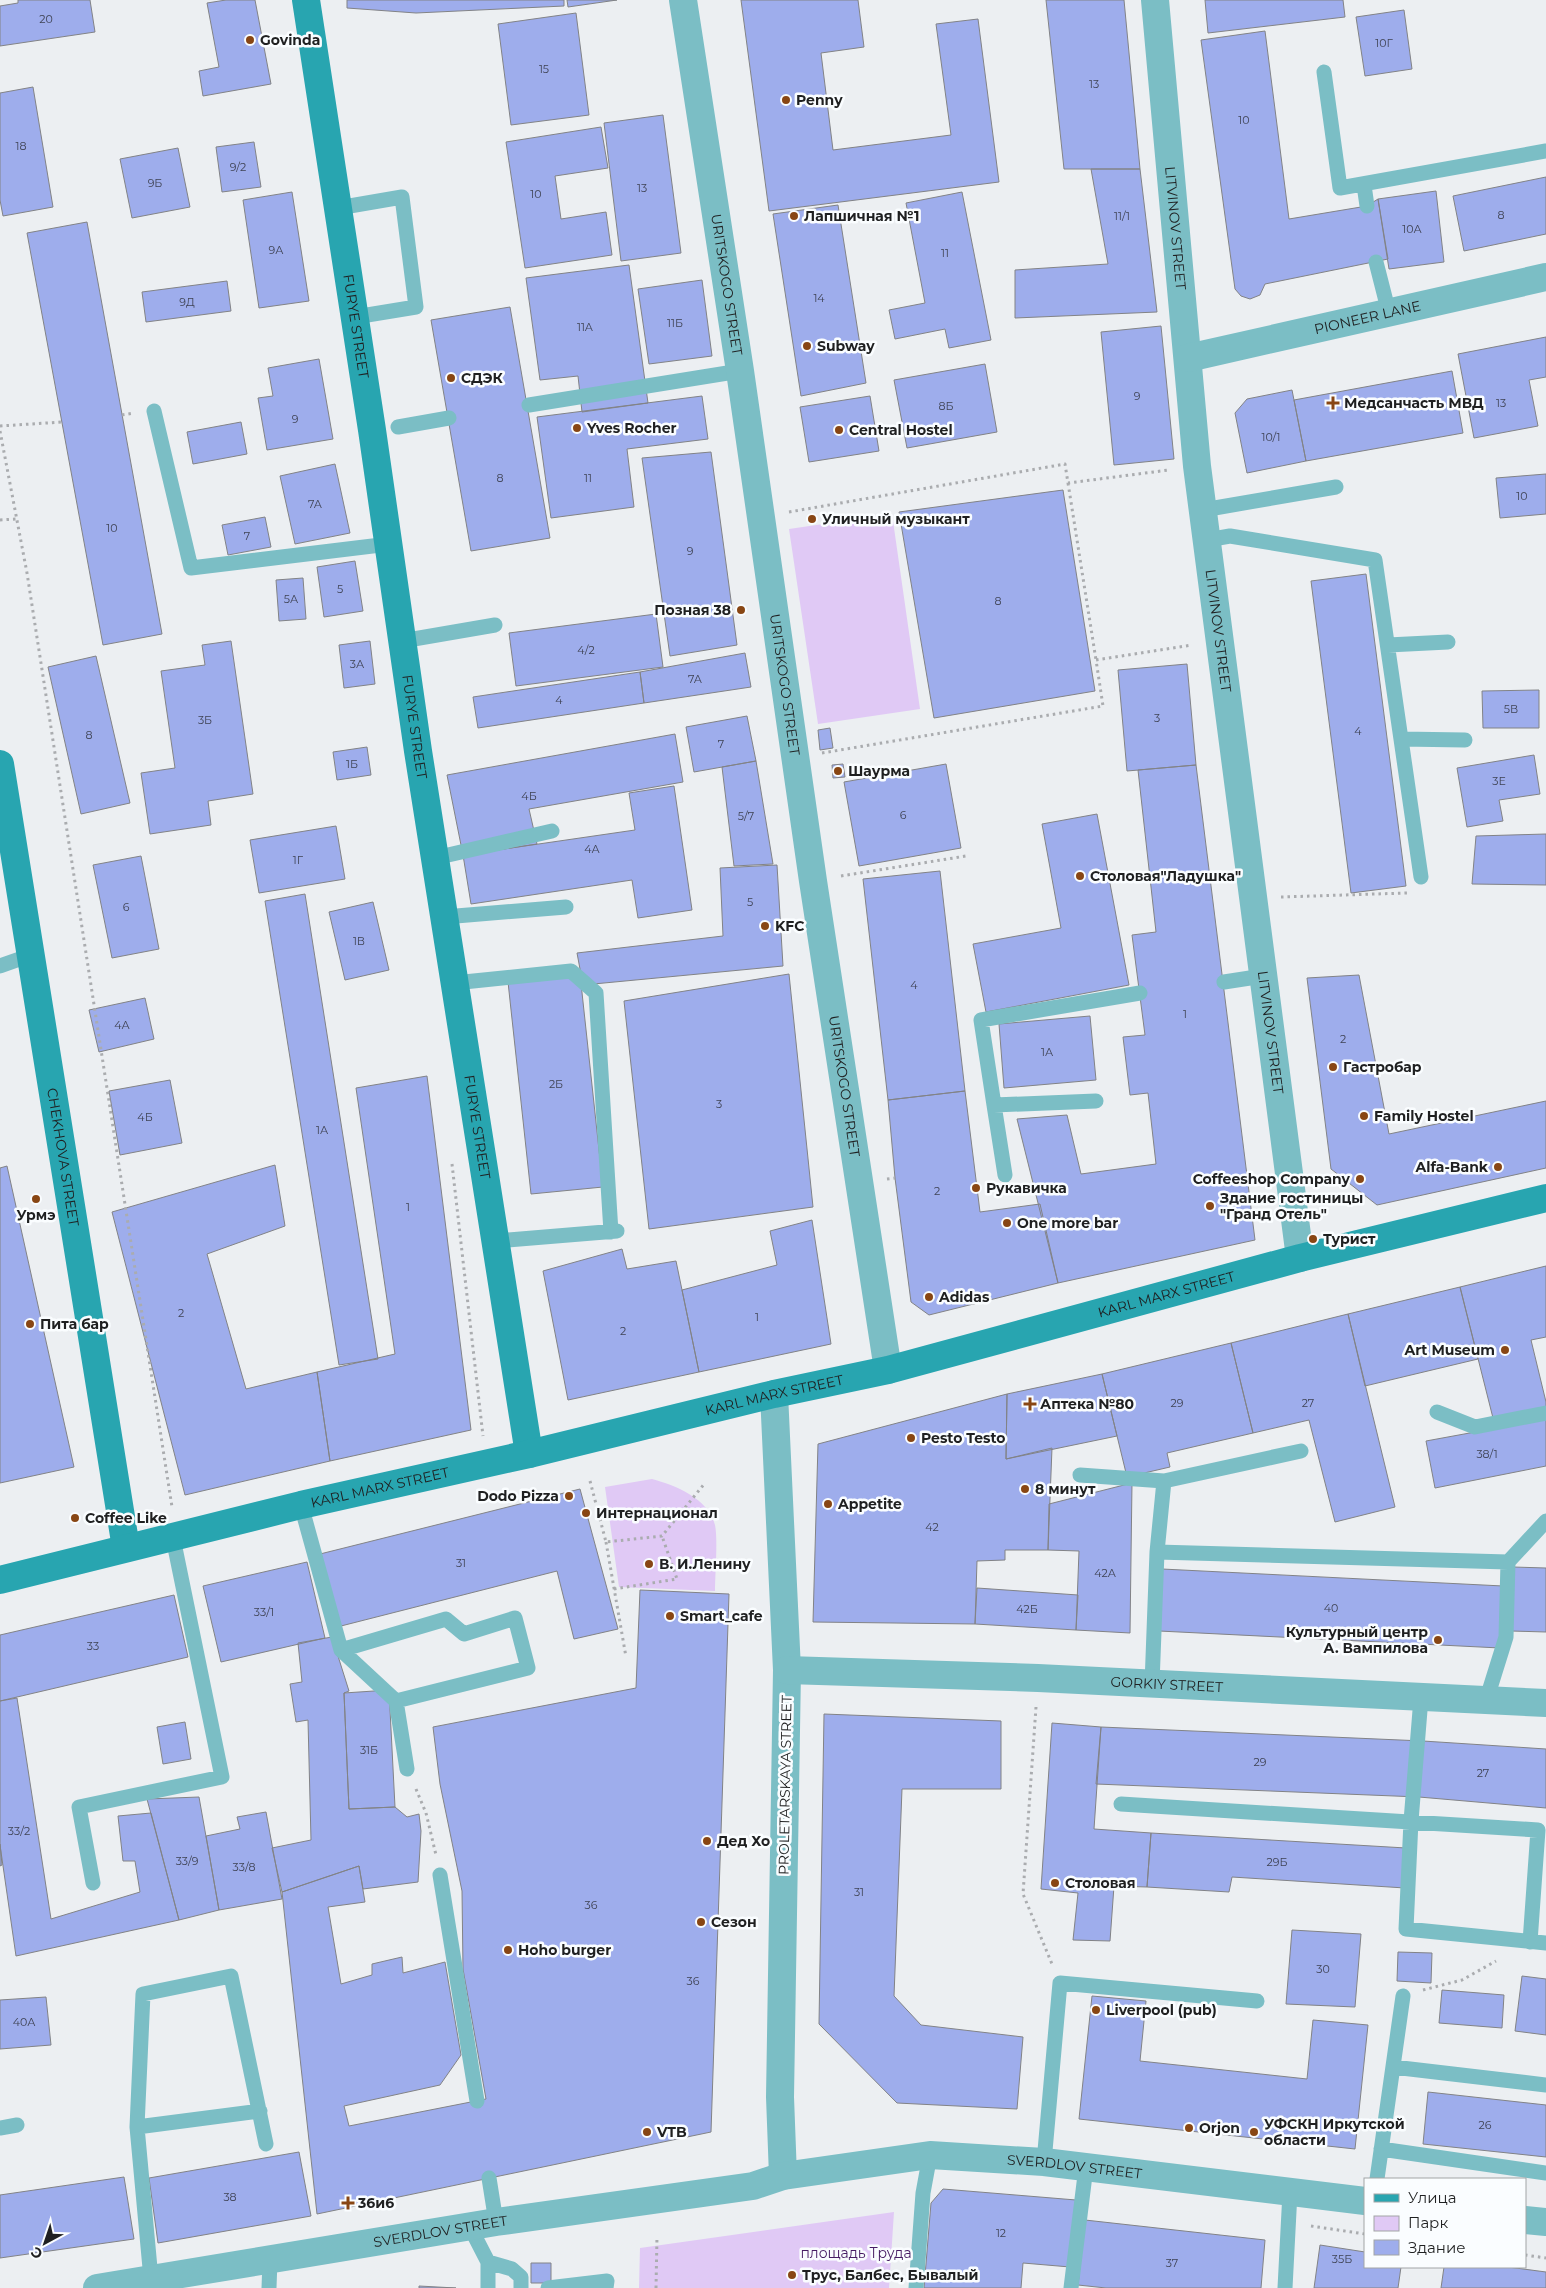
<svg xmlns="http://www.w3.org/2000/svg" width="1546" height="2288" font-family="Montserrat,sans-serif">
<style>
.park{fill:#e0c9f5}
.building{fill:#9eadec;stroke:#828386}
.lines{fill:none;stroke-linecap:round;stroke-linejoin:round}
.path{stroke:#aaacaf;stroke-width:3;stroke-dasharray:2.5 4;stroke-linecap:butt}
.lane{stroke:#7bbec5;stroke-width:15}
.street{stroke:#7bbec5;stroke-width:28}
.secondary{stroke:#28a5b0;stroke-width:28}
.poi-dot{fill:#884614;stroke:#fafdff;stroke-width:2}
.labels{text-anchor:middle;stroke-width:5;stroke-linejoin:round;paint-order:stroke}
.number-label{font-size:11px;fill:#3f4354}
.poi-label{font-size:14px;font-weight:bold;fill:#1f2021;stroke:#fafdff;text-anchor:start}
.street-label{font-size:14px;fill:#1f2021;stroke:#fafdff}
.park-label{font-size:14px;fill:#471c64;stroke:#fafdff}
</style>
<rect width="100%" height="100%" fill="#eceff2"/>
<path class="park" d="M892 514 920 709 818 724 789 529Z
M652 1479C675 1485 709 1499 715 1525 718 1539 715 1575 715 1591L619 1587 605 1487Z
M894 2212 889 2288H639L640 2248Z"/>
<path class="building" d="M18 0H90L95 32 0 46V6L18 3Z
M226 0H255L271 84 203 96 199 71 219 67 207 3Z
M347 0H564V6L416 13 347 8Z
M567 0H617L568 7Z
M741 0H858L864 47 821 53 833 150 951 135 936 24 978 19 999 182 769 211Z
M1046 0H1124L1140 169H1064Z
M1205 0H1343L1345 17 1208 33Z
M1404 10 1412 69 1365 76 1356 17Z
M576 13 589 115 511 125 498 24Z
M1265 31 1289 219 1367 206 1378 199 1388 259 1265 284 1260 295 1250 299 1241 296 1235 289 1201 40Z
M33 87 53 207 3 216 0 200V93Z
M663 115 681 253 621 261 604 123Z
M601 127 608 168 555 176 561 219 606 212 612 255 525 268 506 142Z
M254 142 261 187 222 192 216 147Z
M178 148 190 207 132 218 120 159Z
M1091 169H1140L1157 312 1015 318V270L1108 264Z
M1546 177V234L1464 251 1453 196Z
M1436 191 1444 262 1389 269 1378 199Z
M292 192 309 301 259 308 243 200Z
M962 192 991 340 949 348 945 329 895 339 889 310 925 303 906 203Z
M838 205 866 383 801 396 773 214Z
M87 222 162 634 103 645 27 233Z
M629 265 648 403 582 412 578 376 540 380 526 278Z
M702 280 712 356 649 364 638 289Z
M227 281 231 311 146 322 142 292Z
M510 307 550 538 471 551 431 320Z
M1161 326 1174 459 1114 465 1101 332Z
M1546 337V377L1529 380 1538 426 1474 438 1458 354Z
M319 359 333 439 267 450 258 398 273 396 268 368Z
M985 364 997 432 907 448 894 380Z
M1452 371 1463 433 1306 461 1294 400Z
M1292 390 1306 461 1247 473 1235 413 1247 399Z
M702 396 708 439 627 449 634 507 551 518 537 417Z
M870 396 879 451 809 462 800 407Z
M241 422 247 454 193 464 187 432Z
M711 452 737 645 670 656 642 458Z
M335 464 350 533 295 544 280 476Z
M1546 474V514L1500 518 1496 478Z
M1063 490 1095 691 934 718 899 512Z
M265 517 271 547 228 555 222 525Z
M355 561 363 611 324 617 317 567Z
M1366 574 1406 886 1351 893 1311 581Z
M303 578 306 619 279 621 276 580Z
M656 614 663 667 516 686 509 633Z
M231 641 253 794 208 801 211 825 150 834 141 773 175 768 161 671 205 665 202 645Z
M370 641 375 684 344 688 339 645Z
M745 653 751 687 644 703 640 672Z
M96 656 130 803 81 814 48 667Z
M1187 664 1196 765 1127 771 1118 670Z
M640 672 644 703 478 728 473 697Z
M1539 690V728H1483L1482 691Z
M747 716 756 761 694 772 686 727Z
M830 728 833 748 820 750 818 730Z
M675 734 683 782 529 809 537 844 463 855 447 775Z
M367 747 371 775 337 780 333 752Z
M1534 755 1540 794 1499 800 1503 821 1467 827 1457 768Z
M756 761 773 864 734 866 722 767Z
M843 764 845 777 833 778 832 765Z
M946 764 961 848 859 866 844 782Z
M1196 765 1255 1240 1058 1283 1017 1119 1067 1115 1081 1174 1156 1164 1148 1093 1130 1095 1123 1037 1145 1035 1132 935 1156 932 1138 770Z
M674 786 692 910 638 918 632 880 471 904 463 855 635 830 629 793Z
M1097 814 1129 985 986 1012 973 944 1061 928 1042 824Z
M336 826 345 879 259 893 250 840Z
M1546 834V885L1472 884 1476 836Z
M141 856 159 949 112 958 93 865Z
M777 865 783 966 583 985 577 953 723 936 720 868Z
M940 871 965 1091 888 1100 863 879Z
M305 894 378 1359 339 1365 265 901Z
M373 902 389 970 345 980 329 912Z
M580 974 603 1187 531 1194 508 982Z
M789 974 813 1207 649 1229 624 1001Z
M1359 975 1389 1134 1546 1101V1168L1377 1205 1331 1169 1307 978Z
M145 998 154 1039 99 1052 89 1010Z
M1090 1016 1096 1080 1004 1088 999 1024Z
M427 1076 471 1430 330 1461 317 1372 395 1354 356 1088Z
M170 1080 182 1143 120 1155 109 1091Z
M965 1091 980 1212 1040 1204 1058 1283 929 1315 911 1302 895 1178 888 1100Z
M275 1165 285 1226 207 1254 246 1389 317 1372 330 1461 185 1495 112 1212Z
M7 1166 74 1467 0 1483V1168Z
M812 1220 831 1344 699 1372 682 1290 777 1265 770 1231Z
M622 1249 627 1269 676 1261 699 1372 568 1400 543 1271Z
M1546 1266V1337L1531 1340 1546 1402V1409L1494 1422 1460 1287Z
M1460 1287 1478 1359 1365 1386 1348 1314Z
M1348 1314 1395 1507 1335 1522 1309 1420 1253 1433 1231 1343Z
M1231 1343 1253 1433 1167 1453 1170 1467 1127 1477 1102 1374Z
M1102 1374 1117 1436 1006 1459 1007 1394Z
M1007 1394 1006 1459 1052 1448 1048 1550H1005V1560L977 1561 975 1624 813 1622 818 1444Z
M1546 1419V1466L1435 1488 1426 1441Z
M1132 1483 1130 1633 1076 1630 1079 1551 1048 1550 1049 1504Z
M580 1489 618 1629 574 1639 557 1571 341 1626 320 1554Z
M307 1562 325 1638 221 1662 203 1586Z
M1513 1567 1546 1568V1632L1511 1631Z
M1162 1569 1503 1586 1500 1648 1159 1631Z
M977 1588 1078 1595 1076 1630 975 1624Z
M640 1590 729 1594 711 2132 317 2214 282 1892 359 1866 365 1902 328 1907 341 1984 372 1975V1964L402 1957 403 1973 445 1962 461 2055 440 2085 344 2106 349 2126 486 2099 463 1969 462 1891 440 1784 433 1727 636 1688Z
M174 1595 188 1657 0 1701V1635Z
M332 1637 349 1691 344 1693 349 1809 395 1807 407 1817 419 1814 421 1831 418 1882 363 1889 359 1866 282 1892 272 1848 311 1840 308 1720 296 1722 290 1684 302 1682 298 1643Z
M389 1690 395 1807 349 1809 344 1693Z
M17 1698 51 1919 140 1892 135 1861H123L118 1816 151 1813 179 1920 16 1956 0 1845V1701Z
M824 1714 1001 1721V1789H902L894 1996 921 2025 1023 2037 1017 2109 897 2103 819 2024Z
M185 1722 191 1759 163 1764 157 1727Z
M1052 1723 1101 1727 1094 1829 1151 1833 1147 1887 1114 1886 1110 1941 1073 1940 1078 1893 1041 1889Z
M1101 1727 1423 1741 1419 1797 1096 1784Z
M1423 1741 1546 1749V1808L1419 1797Z
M199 1797 219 1910 179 1920 147 1799Z
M266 1812 282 1899 219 1910 206 1836 240 1829 237 1817Z
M1151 1833 1406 1848 1405 1888 1232 1877 1229 1892 1147 1887Z
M0 1844 2 1865 0 1866Z
M1292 1930 1361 1934 1355 2007 1286 2004Z
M1398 1952 1432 1953 1431 1983 1397 1981Z
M1522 1976 1546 1979V2035L1515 2031Z
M1442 1990 1504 1995 1502 2028 1439 2023Z
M1092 1996 1146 2001 1140 2061 1307 2079 1313 2020 1368 2025 1355 2149 1079 2119Z
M46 1997 51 2045 0 2049V2000Z
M1428 2092 1546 2105V2157L1423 2144Z
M299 2152 311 2216 158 2243 149 2178Z
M124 2177 134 2239 0 2258V2195Z
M943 2189 1076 2200 1070 2267 1023 2263 1021 2288H924L931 2203Z
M1085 2220 1265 2240 1261 2288H1106L1078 2285Z
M1320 2245 1365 2252V2267H1401L1398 2288H1314Z
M531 2263H551V2283H531Z
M1444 2267H1508L1546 2272V2288H1441Z
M419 2286 456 2288H419Z"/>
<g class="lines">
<path class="path" d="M122 415 134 413
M0 426 62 422
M0 431 27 573 172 1507
M1068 483 1096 660
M789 512 1065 464 1068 483 1169 470
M0 520 17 519
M822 753 1103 706 1096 660 1192 645
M841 876 966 856
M1281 897 1407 893
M452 1164 483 1436
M887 1179 895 1178
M590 1481 606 1542 662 1536 705 1483
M606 1542 626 1657
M614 1589 677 1579 662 1536
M1036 1707 1023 1894 1052 1964
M416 1789 426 1813 436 1855
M1423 1990 1462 1980 1496 1961
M1311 2226 1365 2234
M1525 2255 1546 2258
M656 2288 657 2236"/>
<path class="lane" d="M1324 72 1340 188 1546 151
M1364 185 1367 206
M338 208 402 197 416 307 355 317
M1376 262 1389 313
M529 405 740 371
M154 411 191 568 389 544
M398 427 449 418
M1203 510 1336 487
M1207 540 1230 536 1375 560 1421 877
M402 641 495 625
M1388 645 1448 642
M1401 739 1465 740
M435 858 552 831
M444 917 566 907
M0 966 31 955
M1224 982 1263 976
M454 983 571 971 596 993 611 1232
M994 1105 981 1020 1140 993
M1005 1175 994 1105 1096 1101
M495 1241 617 1231
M1437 1412 1475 1427 1546 1413
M1080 1475 1164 1481 1157 1552
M1164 1481 1301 1451
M301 1505 341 1650 396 1701 407 1769
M341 1650 446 1619 464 1634 515 1618 528 1668 396 1701
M1152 1684 1157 1552 1508 1562
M1421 1698 1411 1821 1406 1929 1546 1943
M1486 1701 1506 1637 1508 1562 1546 1521
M1121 1804 1538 1830 1530 1942
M440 1875 477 2101
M93 1883 79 1807 222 1777 173 1538
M1393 2067 1546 2085
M137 2127 143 1994 231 1976 266 2144
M0 2128 17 2125
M1381 2149 1546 2173
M1044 2162 1060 1983 1257 2001
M489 2178 496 2222
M1377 2179 1403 1996
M470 2227 488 2262V2288
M488 2262 512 2269 521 2277V2288
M151 2279 137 2127 260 2111
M269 2288 270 2260
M548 2288 607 2281 606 2288
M916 2288 923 2193 930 2155
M1071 2288 1086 2167
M1285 2288 1290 2192"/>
<g class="street">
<path id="s1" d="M683 0 740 371 813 881 888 1370"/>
<path id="s2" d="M1155 0 1197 466 1300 1258"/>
<path id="s3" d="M1188 358 1546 277"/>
<path d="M774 1394 787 1670 780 2097 783 2176"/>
<path id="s4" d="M787 1670 1038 1678 1546 1703"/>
<path d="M1525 2220 1546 2222"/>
<path id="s5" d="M97 2288 496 2222 753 2186 783 2176 930 2155 1044 2162 1365 2201"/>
</g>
<g class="secondary">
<path id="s6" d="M306 0 372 430 418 751 529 1454"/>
<path id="s7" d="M0 764 126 1548"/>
<path id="s8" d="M0 1580 301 1505 529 1454 774 1394 888 1370 1300 1258 1546 1198"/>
</g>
</g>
<g class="poi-dot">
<circle cx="250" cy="40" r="5"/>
<circle cx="786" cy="100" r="5"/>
<circle cx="794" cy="216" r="5"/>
<circle cx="807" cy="346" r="5"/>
<circle cx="451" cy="378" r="5"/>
<path d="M1330.5 395.5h5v5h5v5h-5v5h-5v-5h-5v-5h5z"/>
<circle cx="577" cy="428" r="5"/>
<circle cx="839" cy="430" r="5"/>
<circle cx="812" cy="519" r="5"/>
<circle cx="741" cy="610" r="5"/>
<circle cx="838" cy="771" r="5"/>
<circle cx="1080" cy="876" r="5"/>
<circle cx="765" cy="926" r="5"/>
<circle cx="1333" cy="1067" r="5"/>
<circle cx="1364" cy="1116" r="5"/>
<circle cx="1498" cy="1167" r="5"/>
<circle cx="1360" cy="1179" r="5"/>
<circle cx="976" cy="1188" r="5"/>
<circle cx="36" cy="1199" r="5"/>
<circle cx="1210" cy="1206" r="5"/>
<circle cx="1007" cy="1223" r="5"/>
<circle cx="1313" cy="1239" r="5"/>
<circle cx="929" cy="1297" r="5"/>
<circle cx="30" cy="1324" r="5"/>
<circle cx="1505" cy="1350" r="5"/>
<path d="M1027.5 1396.5h5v5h5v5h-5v5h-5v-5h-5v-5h5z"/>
<circle cx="911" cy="1438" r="5"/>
<circle cx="1025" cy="1489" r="5"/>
<circle cx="569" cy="1496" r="5"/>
<circle cx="828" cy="1504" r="5"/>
<circle cx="586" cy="1513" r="5"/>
<circle cx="75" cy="1518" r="5"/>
<circle cx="649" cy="1564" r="5"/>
<circle cx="670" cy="1616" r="5"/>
<circle cx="1438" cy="1640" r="5"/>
<circle cx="707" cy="1841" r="5"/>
<circle cx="1055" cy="1883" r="5"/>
<circle cx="701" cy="1922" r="5"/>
<circle cx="508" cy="1950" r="5"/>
<circle cx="1096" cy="2010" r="5"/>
<circle cx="1189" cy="2128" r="5"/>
<circle cx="647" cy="2132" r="5"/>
<circle cx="1254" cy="2132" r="5"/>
<path d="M345.5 2195.5h5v5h5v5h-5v5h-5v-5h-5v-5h5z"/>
<circle cx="792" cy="2275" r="5"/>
</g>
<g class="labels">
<g class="number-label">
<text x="46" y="23">20</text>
<text x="1384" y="47">10Г</text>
<text x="544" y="73">15</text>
<text x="1094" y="88">13</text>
<text x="1244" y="124">10</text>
<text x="21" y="150">18</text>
<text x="238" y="171">9/2</text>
<text x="155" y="187">9Б</text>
<text x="642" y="192">13</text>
<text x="536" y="198">10</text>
<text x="1501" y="219">8</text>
<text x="1122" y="220">11/1</text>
<text x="1412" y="233">10А</text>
<text x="276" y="254">9А</text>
<text x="945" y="257">11</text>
<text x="819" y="302">14</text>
<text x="187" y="306">9Д</text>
<text x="675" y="327">11Б</text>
<text x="585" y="331">11А</text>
<text x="1137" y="400">9</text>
<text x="1501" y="407">13</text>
<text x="946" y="410">8Б</text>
<text x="295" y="423">9</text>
<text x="1271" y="441">10/1</text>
<text x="500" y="482">8</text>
<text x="588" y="482">11</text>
<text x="1522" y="500">10</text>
<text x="315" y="508">7А</text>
<text x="112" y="532">10</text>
<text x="247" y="540">7</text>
<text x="690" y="555">9</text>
<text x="340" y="593">5</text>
<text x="291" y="603">5А</text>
<text x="998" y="605">8</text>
<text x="586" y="654">4/2</text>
<text x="357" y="668">3А</text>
<text x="695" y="683">7А</text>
<text x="559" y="704">4</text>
<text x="1511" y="713">5В</text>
<text x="1157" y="722">3</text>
<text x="205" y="724">3Б</text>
<text x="1358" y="735">4</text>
<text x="89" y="739">8</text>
<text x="721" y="748">7</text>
<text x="352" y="768">1Б</text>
<text x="1499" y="785">3Е</text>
<text x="529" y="800">4Б</text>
<text x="903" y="819">6</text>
<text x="746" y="820">5/7</text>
<text x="592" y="853">4А</text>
<text x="298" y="864">1Г</text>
<text x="750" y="906">5</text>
<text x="126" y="911">6</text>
<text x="359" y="945">1В</text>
<text x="914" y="989">4</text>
<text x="1185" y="1018">1</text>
<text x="122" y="1029">4А</text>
<text x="1343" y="1043">2</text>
<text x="1047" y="1056">1А</text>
<text x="556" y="1088">2Б</text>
<text x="719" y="1108">3</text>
<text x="145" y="1121">4Б</text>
<text x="322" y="1134">1А</text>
<text x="937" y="1195">2</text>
<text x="408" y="1211">1</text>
<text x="181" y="1317">2</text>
<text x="757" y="1321">1</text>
<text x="623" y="1335">2</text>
<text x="1177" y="1407">29</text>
<text x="1308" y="1407">27</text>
<text x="1487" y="1458">38/1</text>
<text x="932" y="1531">42</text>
<text x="461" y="1567">31</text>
<text x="1105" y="1577">42А</text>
<text x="1331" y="1612">40</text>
<text x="1027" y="1613">42Б</text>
<text x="264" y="1616">33/1</text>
<text x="93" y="1650">33</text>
<text x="369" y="1754">31Б</text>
<text x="1260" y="1766">29</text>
<text x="1483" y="1777">27</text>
<text x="19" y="1835">33/2</text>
<text x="187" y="1865">33/9</text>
<text x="1277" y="1866">29Б</text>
<text x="244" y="1871">33/8</text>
<text x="859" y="1896">31</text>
<text x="591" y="1909">36</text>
<text x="1323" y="1973">30</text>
<text x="693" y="1985">36</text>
<text x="24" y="2026">40А</text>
<text x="1485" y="2129">26</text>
<text x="230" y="2201">38</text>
<text x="1001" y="2237">12</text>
<text x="1342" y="2263">35Б</text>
<text x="1172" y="2267">37</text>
</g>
<g class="poi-label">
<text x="260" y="45">Govinda</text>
<text x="796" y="105">Penny</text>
<text x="804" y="221">Лапшичная №1</text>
<text x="817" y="351">Subway</text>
<text x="461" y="383">СДЭК</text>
<text x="1344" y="408">Медсанчасть МВД</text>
<text x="587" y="433">Yves Rocher</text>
<text x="849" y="435">Central Hostel</text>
<text x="822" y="524">Уличный музыкант</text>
<text x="731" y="615" text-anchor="end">Позная 38</text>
<text x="848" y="776">Шаурма</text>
<text x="1090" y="881">Столовая"Ладушка"</text>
<text x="775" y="931">KFC</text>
<text x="1343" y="1072">Гастробар</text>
<text x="1374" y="1121">Family Hostel</text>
<text x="1488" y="1172" text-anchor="end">Alfa-Bank</text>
<text x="1350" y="1184" text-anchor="end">Coffeeshop Company</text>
<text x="986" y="1193">Рукавичка</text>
<text x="1220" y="1203">Здание гостиницы<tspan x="1220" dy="16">"Гранд Отель"</tspan></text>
<text x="36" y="1220" text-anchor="middle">Урмэ</text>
<text x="1017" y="1228">One more bar</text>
<text x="1323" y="1244">Турист</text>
<text x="939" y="1302">Adidas</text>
<text x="40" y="1329">Пита бар</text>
<text x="1495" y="1355" text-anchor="end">Art Museum</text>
<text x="1040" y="1409">Аптека №80</text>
<text x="921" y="1443">Pesto Testo</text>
<text x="1035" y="1494">8 минут</text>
<text x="559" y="1501" text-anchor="end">Dodo Pizza</text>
<text x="838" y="1509">Appetite</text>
<text x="596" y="1518">Интернационал</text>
<text x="85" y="1523">Coffee Like</text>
<text x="659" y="1569">В. И.Ленину</text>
<text x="680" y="1621">Smart_cafe</text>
<text x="1428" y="1637" text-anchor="end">Культурный центр<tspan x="1428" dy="16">А. Вампилова</tspan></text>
<text x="717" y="1846">Дед Хо</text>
<text x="1065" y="1888">Столовая</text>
<text x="711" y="1927">Сезон</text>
<text x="518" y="1955">Hoho burger</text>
<text x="1106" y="2015">Liverpool (pub)</text>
<text x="1264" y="2129">УФСКН Иркутской<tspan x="1264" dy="16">области</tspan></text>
<text x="1199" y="2133">Orjon</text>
<text x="657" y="2137">VTB</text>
<text x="358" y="2208">36и6</text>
<text x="802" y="2280">Трус, Балбес, Бывалый</text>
</g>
<g class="street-label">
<text dy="5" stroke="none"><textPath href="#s2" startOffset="229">LITVINOV STREET</textPath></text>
<text dy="5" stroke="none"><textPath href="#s1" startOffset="288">URITSKOGO STREET</textPath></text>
<text dy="5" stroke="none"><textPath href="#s3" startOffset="184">PIONEER LANE</textPath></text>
<text dy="5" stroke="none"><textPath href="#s6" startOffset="330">FURYE STREET</textPath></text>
<text dy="5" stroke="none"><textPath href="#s2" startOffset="634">LITVINOV STREET</textPath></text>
<text dy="5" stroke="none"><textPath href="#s1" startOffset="692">URITSKOGO STREET</textPath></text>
<text dy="5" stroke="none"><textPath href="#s6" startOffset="735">FURYE STREET</textPath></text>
<text dy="5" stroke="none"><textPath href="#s2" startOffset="1039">LITVINOV STREET</textPath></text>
<text dy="5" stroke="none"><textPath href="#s1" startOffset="1098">URITSKOGO STREET</textPath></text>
<text dy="5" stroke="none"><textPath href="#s6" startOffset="1140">FURYE STREET</textPath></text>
<text dy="5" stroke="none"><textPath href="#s7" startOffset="398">CHEKHOVA STREET</textPath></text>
<text dy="5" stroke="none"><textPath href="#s8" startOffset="1201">KARL MARX STREET</textPath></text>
<text dy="5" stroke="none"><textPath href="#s8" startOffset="796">KARL MARX STREET</textPath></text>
<text dy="5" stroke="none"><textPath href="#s8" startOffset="391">KARL MARX STREET</textPath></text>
<text dy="5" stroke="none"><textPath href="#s4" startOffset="380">GORKIY STREET</textPath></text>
<text transform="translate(785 1785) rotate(-89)" y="5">PROLETARSKAYA STREET</text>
<text dy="5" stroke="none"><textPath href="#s5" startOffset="989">SVERDLOV STREET</textPath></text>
<text dy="5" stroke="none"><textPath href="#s5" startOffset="348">SVERDLOV STREET</textPath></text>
</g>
<g class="park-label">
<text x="856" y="2258">площадь Труда</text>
</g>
</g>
<rect x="1364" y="2178" width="162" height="90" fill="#fafdff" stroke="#a2a5a6"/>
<rect x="1374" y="2194" width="25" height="8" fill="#28a5b0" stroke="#a2a5a6"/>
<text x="1408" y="2203" font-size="15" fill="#1f2021">Улица</text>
<rect x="1374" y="2216" width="25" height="15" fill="#e0c9f5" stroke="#a2a5a6"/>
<text x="1408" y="2228" font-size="15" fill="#1f2021">Парк</text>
<rect x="1374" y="2240" width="25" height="15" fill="#9eadec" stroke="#a2a5a6"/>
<text x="1408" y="2253" font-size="15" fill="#1f2021">Здание</text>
<g transform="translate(45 2243) rotate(220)" stroke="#fafdff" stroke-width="4" paint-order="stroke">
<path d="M0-4L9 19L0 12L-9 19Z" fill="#1f2021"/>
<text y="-8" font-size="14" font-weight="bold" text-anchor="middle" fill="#1f2021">С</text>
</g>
</svg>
